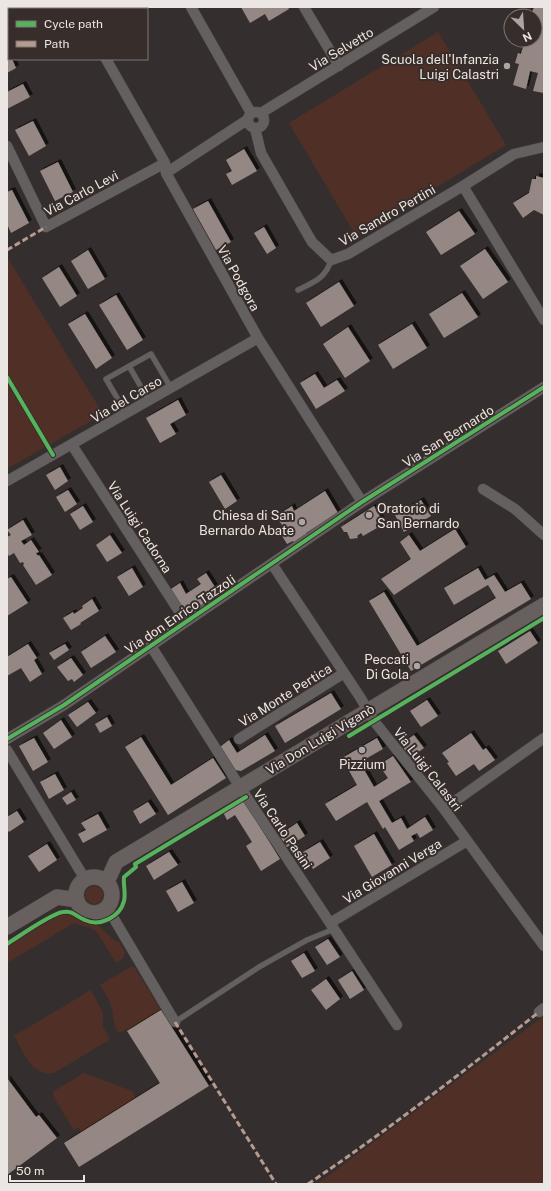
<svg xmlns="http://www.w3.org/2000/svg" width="551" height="1191" font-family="'Public Sans',sans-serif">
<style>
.green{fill:#503026}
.building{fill:#958884;filter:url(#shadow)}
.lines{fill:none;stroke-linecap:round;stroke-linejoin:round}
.lane-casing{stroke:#514d4c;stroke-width:6}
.street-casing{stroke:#514d4c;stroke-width:11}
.secondary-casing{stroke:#514d4c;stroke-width:16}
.lane{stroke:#64605f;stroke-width:5}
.street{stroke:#64605f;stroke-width:10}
.secondary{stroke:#67605e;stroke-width:15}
.quiet{stroke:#b69a8f;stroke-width:3;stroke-dasharray:6 3;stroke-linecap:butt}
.cycleway-casing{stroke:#372e2b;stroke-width:6}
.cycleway{stroke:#56b35d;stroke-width:4}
.poi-dot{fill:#aba5a4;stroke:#372e2b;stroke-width:1.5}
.labels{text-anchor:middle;stroke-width:4;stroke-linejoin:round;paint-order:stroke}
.street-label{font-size:13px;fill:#ebe5e3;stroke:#372e2b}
.poi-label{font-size:13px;fill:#ebe5e3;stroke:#372e2b;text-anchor:end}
</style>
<defs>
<filter id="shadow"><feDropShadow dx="3" dy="-3" stdDeviation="0" flood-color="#0009"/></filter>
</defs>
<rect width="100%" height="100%" fill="#342f2e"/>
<path class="green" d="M438 32 506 145 356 236 289 123Z
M7 257 103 414 7 469Z
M85 895a9 9 0 1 1 18 0a9 9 0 1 1-18 0Z
M67 913 72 914 84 922 98 925 115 941H118L125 952 123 958 116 963 96 931 90 928 74 923 7 963V946L58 915Z
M132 966 134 967 161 1010 129 1029 128 1028 119 1033C112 1024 114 1015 111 1005 108 998 104 991 100 985Z
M91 990 100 1007 103 1014V1027L109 1038V1040L54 1073C33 1078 23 1051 14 1036Z
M544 1016V1184H317Z
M84 1073 132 1091 136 1098 81 1132 78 1127 74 1130 53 1096 54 1091Z"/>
<path class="building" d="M241 7H288L289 9 269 21 265 14 250 23Z
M534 7H544V93L533 91 538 73 530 71 526 89 513 85 519 64 515 63 518 53 521 54 525 40H535V16H527L529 11 532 12Z
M7 50 9 54V59H12L16 68 7 73Z
M23 84 30 97 7 109V92Z
M33 121 46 146 29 156 15 130Z
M244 149 257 171 232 185 226 174 232 171 226 160Z
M58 162 73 192 55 201 40 171Z
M536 176 544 178V215L534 210 523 218 513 203 529 193 532 179H536Z
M12 190 29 223 11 233 7 224V192Z
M208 201 231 242 216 250 193 209Z
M459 211 475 234 441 255 426 232Z
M264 227 276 248 267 254 254 233Z
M485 249 508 282 483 299 460 266Z
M88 250 105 279 88 289 71 261Z
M59 267 77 296 60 307 42 278Z
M339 282 354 306 321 327 306 303Z
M462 293 478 317 444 338 429 314Z
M116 295 143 340 127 350 99 305Z
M85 314 112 358 96 369 68 324Z
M412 324 427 348 393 369 378 345Z
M348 327 370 361 345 378 323 344Z
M315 374 324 388 337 380 345 391 316 409 300 383Z
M178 400 186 415 170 424 176 434 160 443 146 418Z
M60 467 68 481 55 490 46 475Z
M221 475 237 501 225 509 209 482Z
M68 490 77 504 65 512 56 497Z
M325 491 338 513 306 533 308 537 295 545 293 541 287 544 279 531 284 528 276 516 292 506 294 511Z
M421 500 431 516 404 532 395 515Z
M83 506 93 522 80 530 70 514Z
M374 506 384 524 363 536 361 533 357 536 358 538 350 539 347 532H344L341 527Z
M23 520 32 535 21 541 24 545 31 540 39 552 36 553 38 556 39 555 52 575 36 585 23 565 24 564 23 562 20 563 14 553 9 556 7 553V537L11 535 7 530Z
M455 529 466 547 394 595 381 579 411 559 400 542 409 535 420 551Z
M110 535 122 553 107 562 96 545Z
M132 568 143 587 129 596 117 577Z
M478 568 485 580 494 575 505 592 521 583 531 599 411 671 369 601 384 592 417 646 496 598 488 585 454 605 444 588Z
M206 573 220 595 200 608 197 605 187 611 180 610 168 591 180 583 186 594 201 584 197 579Z
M11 577 28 603 7 616V579Z
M92 599 99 611 80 623 81 624 71 630 63 618 73 612 74 614 83 608 82 606Z
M530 631 538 643 506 664 498 651Z
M105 636 116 652 91 668 81 652Z
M28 644 37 658 34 660 42 674 30 682 21 668 7 676V657Z
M65 644 69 650 54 660 49 653Z
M71 658 83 675 74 682 72 679 68 681 57 667Z
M331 693 341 709 285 743 275 726Z
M427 700 438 716 421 727 410 711Z
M88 702 96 713 77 727 68 715Z
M107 717 112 726 100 733 95 724Z
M61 720 72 737 54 749 43 733Z
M471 733 483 750 486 748 495 760 479 771 474 764 456 776 447 763 449 762 442 753Z
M265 735 275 751 241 771 235 770 220 747 229 740 237 753Z
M414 735 424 748 410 758 401 744Z
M141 737 171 785 213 758 226 778 168 815 125 747Z
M34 738 48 762 33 771 19 746Z
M377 738 383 749 362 761 364 765 362 766 374 787 388 778 379 765 393 756 411 782 379 801 392 823 401 818 407 829 425 817 433 830 420 838 417 833 411 836 414 841 399 850 385 827 383 829 367 802 336 821 325 804 357 785 342 758Z
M55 774 64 790 49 799 40 782Z
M71 792 76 800 67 805 62 798Z
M242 801 245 803 280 859 261 871 246 846 252 842 235 815 227 820 223 812Z
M148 802 156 814 140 824 133 811Z
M17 811 24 822 9 832 7 829V817Z
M98 814 107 830 83 843 78 834 86 830 81 823Z
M297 823 305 836 287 847 279 835Z
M374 834 392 865 372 877 354 846Z
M320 842 330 858 313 869 303 852Z
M47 844 57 860 39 872 28 856Z
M169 852 178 865 154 880 146 866Z
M182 882 194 903 178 912 166 891Z
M328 939 340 957 327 965 315 947Z
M304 953 315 971 302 978 291 961Z
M352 971 364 990 350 999 338 980Z
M326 979 340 999 326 1010 311 990Z
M161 1010 209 1086 79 1167 64 1143 160 1083 127 1031Z
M7 1078 36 1117 39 1115 57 1138 7 1175Z"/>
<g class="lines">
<defs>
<path id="lane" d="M298 290C314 282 326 278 331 260
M129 366 149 401
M126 413 106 379 151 354 171 388
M175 1022 259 967 307 940 334 929"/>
<path id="street" d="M77 7 78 9
M191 7 251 113
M304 7 339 66
M49 9 53 7
M7 31 9 30
M106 59 165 163 166 173 258 338 362 502
M248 120a8 8 0 1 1 16 0a8 8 0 1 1-16 0Z
M261 113 434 7
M255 128 261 153 312 242 331 260 348 254 463 186
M7 146 46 227 165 163
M544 147 514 154 463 186 544 320
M166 173 247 120
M72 445 186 622
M7 481 258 338
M483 489 515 509 544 535
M272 564 360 697 374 721 444 809 544 946
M151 646 240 787 330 923 397 1025
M7 739 64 705 362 502 544 387
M239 739 344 673
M7 750 85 879
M444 809 544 738
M107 907 175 1022
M330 923 467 841
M539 1012 544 1008"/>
<path id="secondary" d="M76 895a18 18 0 1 1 36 0a18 18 0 1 1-36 0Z
M107 882 116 862 544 605
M7 927 57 897 77 900"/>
</defs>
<use href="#lane" class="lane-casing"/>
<use href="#street" class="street-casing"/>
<use href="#secondary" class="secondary-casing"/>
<use href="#lane" class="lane"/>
<use href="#street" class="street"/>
<use href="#secondary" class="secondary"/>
<path class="quiet" d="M7 250 46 227
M175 1022 276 1184
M308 1184C388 1130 464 1071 539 1012"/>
<defs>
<path id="cycleway" d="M7 377 53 455
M349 736 544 618
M7 739 64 705 362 502 544 387
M7 944C18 937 52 913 63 912 73 910 76 917 85 920 100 927 120 917 124 901 126 893 123 885 124 877L136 867 135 864 246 797"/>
</defs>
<use href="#cycleway" class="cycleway-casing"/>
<use href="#cycleway" class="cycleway"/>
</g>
<g class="poi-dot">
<circle cx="507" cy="66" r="4"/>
<circle cx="369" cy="515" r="4"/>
<circle cx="302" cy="522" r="4"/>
<circle cx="417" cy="666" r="4"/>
<circle cx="362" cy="750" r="4"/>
</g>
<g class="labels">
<g class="street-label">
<text transform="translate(341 49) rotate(-31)" y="5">Via Selvetto</text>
<text transform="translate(81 193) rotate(-28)" y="5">Via Carlo Levi</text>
<text transform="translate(387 215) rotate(-30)" y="5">Via Sandro Pertini</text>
<text transform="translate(239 278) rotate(61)" y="5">Via Podgora</text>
<text transform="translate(126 399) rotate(-30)" y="5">Via del Carso</text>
<text transform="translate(448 436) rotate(-32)" y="5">Via San Bernardo</text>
<text transform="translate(140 527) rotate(57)" y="5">Via Luigi Cadorna</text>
<text transform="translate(180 614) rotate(-34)" y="5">Via don Enrico Tazzoli</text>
<text transform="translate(285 695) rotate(-32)" y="5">Via Monte Pertica</text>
<text transform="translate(320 739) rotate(-31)" y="5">Via Don Luigi Viganò</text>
<text transform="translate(428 769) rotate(52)" y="5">Via Luigi Calastri</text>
<text transform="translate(283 829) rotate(56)" y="5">Via Carlo Pasini</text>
<text transform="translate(392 871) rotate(-31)" y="5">Via Giovanni Verga</text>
</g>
<g class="poi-label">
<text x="499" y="64">Scuola dell'Infanzia<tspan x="499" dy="15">Luigi Calastri</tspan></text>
<text x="377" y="513" text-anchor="start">Oratorio di<tspan x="377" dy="15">San Bernardo</tspan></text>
<text x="294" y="520">Chiesa di San<tspan x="294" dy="15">Bernardo Abate</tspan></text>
<text x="409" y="664">Peccati<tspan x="409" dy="15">Di Gola</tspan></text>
<text x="362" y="769" text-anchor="middle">Pizzium</text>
</g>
</g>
<rect width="551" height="1191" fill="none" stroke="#ebe5e3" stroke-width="16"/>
<rect x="8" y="8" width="140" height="52" fill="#372e2b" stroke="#7f7775"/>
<rect x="16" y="21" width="20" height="6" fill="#56b35d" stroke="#7f7775"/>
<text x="44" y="28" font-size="12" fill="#ebe5e3">Cycle path</text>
<rect x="16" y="41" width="20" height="6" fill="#b69a8f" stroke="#7f7775"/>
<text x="44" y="48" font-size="12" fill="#ebe5e3">Path</text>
<g transform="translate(523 28) rotate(155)"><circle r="19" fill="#372e2b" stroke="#7f7775"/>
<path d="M0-3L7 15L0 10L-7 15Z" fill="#aba5a4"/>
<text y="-6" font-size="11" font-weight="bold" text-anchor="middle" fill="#ebe5e3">N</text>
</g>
<path d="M10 1175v6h74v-6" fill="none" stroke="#ebe5e3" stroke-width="2"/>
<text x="16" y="1175" font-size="12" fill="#ebe5e3" stroke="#372e2b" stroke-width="3" paint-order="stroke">50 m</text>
</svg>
